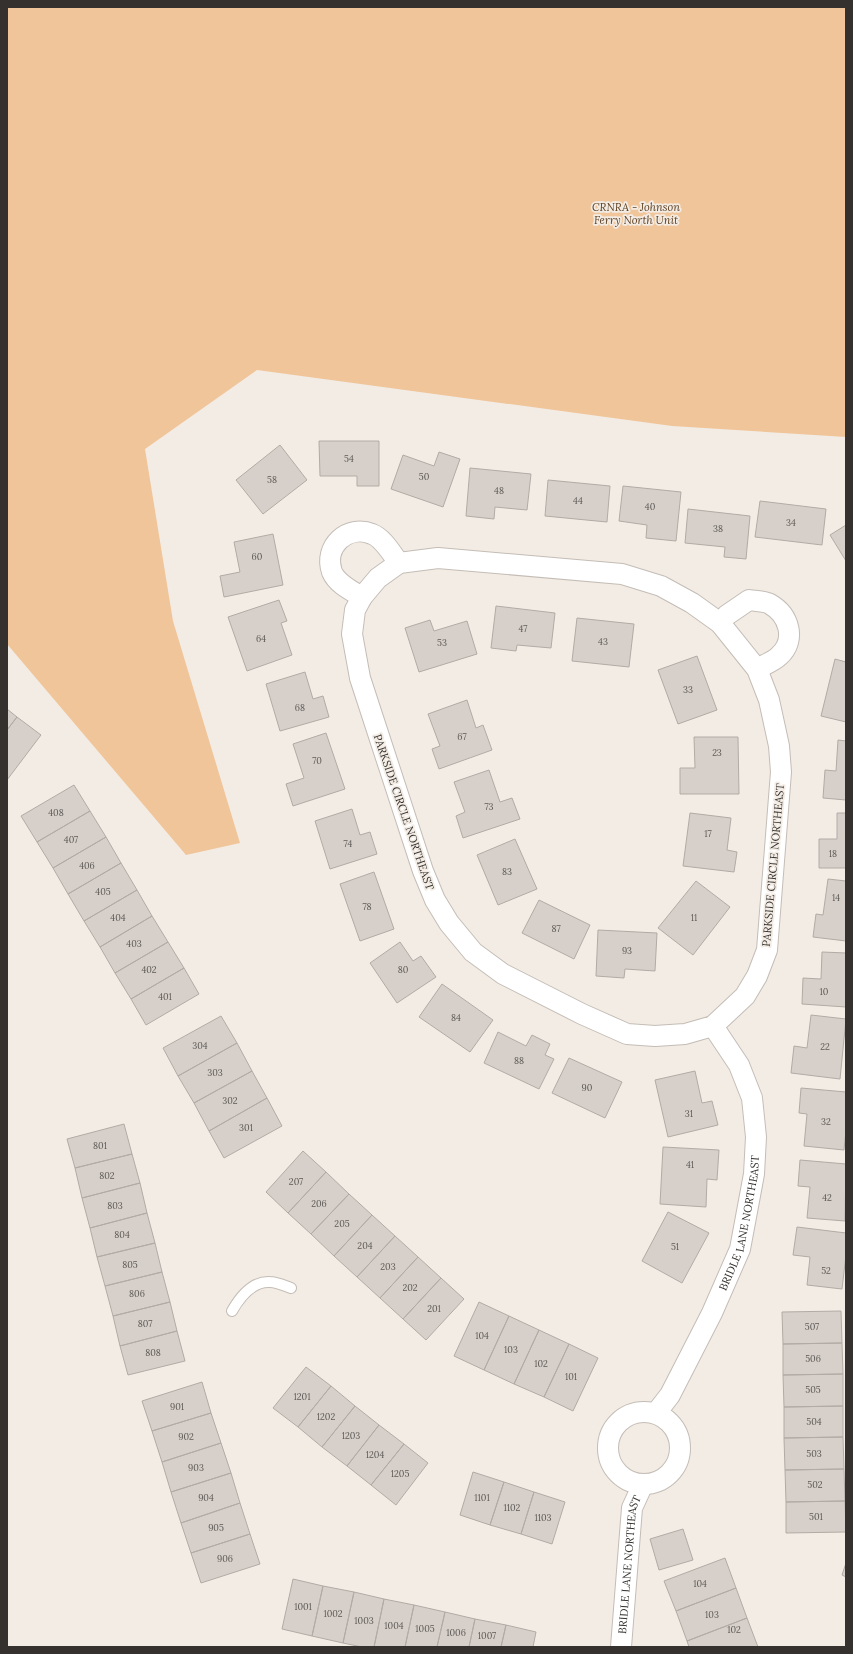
<svg xmlns="http://www.w3.org/2000/svg" width="853" height="1654" font-family="Lora,serif">
<style>
.green{fill:#f0c59a}
.building{fill:#d7d0ca;stroke:#b2aba5}
.lines{fill:none;stroke-linecap:round;stroke-linejoin:round}
.lane-casing{stroke:#c4bdb6;stroke-width:12}
.street-casing{stroke:#c4bdb6;stroke-width:22}
.lane{stroke:#fff;stroke-width:10}
.street{stroke:#fff;stroke-width:20}
.labels{text-anchor:middle;stroke-width:3.5;stroke-linejoin:round;paint-order:stroke}
.number-label{font-size:9px;fill:#5d5955}
.park-label{font-size:11px;font-style:italic;fill:#5f4223;stroke:#f3ece5}
.street-label{font-size:11px;fill:#34312e;stroke:#f3ece5}
</style>
<rect width="100%" height="100%" fill="#f3ece5"/>
<path class="green" d="M7 7H846V437L672 426 257 370 145 449 173 621 240 843 186 855 7 644Z"/>
<path class="building" d="M319 441H379V486H357V476H320Z
M280 445 307 480 263 514 236 480Z
M439 452 460 459 443 507 391 489 403 455 434 466Z
M470 468 531 474 527 510 495 507 494 519 466 516Z
M548 480 610 486 607 522 545 516Z
M623 486 681 492 676 541 646 538 647 525 619 521Z
M760 501 826 509 822 545 755 537Z
M688 509 750 516 746 559 724 557 725 547 685 543Z
M846 525V561L830 535Z
M273 534 283 585 224 597 220 576 240 572 234 542Z
M279 600 287 621 281 623 292 655 247 671 228 617Z
M496 606 555 613 551 648 517 645 516 651 491 648Z
M577 618 634 624 629 667 572 661Z
M430 620 434 631 467 621 477 654 419 672 405 628Z
M697 656 717 710 678 724 658 670Z
M835 659 846 662V722L821 716Z
M305 672 313 699 323 696 329 717 280 731 266 684Z
M467 700 476 728 483 725 492 750 439 769 432 749 440 746 428 714Z
M7 709 17 717 7 730Z
M17 717 41 735 7 780V730Z
M326 733 345 789 293 806 286 784 304 778 293 744Z
M694 737H738L739 794H680V768H695Z
M838 740 846 741V800L823 798 825 770 836 771Z
M489 770 500 802 512 798 520 819 463 838 456 816 465 812 454 782Z
M74 785 90 811 37 842 21 816Z
M352 809 360 835 370 832 377 854 330 869 315 821Z
M90 811 106 837 53 868 37 842Z
M690 813 731 818 727 850 737 852 734 872 683 866Z
M837 813H846V868H819V839H837Z
M106 837 121 863 68 894 53 868Z
M515 839 537 889 498 905 477 855Z
M121 863 137 890 84 921 68 894Z
M374 872 394 929 360 941 340 884Z
M828 879 846 881V941L813 937 816 914 823 915Z
M696 881 730 907 693 955 658 928Z
M137 890 152 916 100 947 84 921Z
M539 900 590 925 574 959 522 933Z
M152 916 168 942 115 973 100 947Z
M598 930 657 933 655 971 625 969 624 978 596 976Z
M168 942 184 968 131 999 115 973Z
M400 942 413 961 421 956 436 977 397 1003 370 963Z
M822 952 846 953V1007L802 1004 803 978 821 979Z
M184 968 199 994 146 1025 131 999Z
M442 984 493 1020 470 1052 419 1017Z
M811 1015 846 1019 840 1079 791 1073 794 1046 807 1048Z
M221 1016 237 1043 178 1076 163 1048Z
M498 1032 526 1046 532 1035 550 1044 545 1055 554 1059 539 1089 484 1063Z
M237 1043 252 1071 194 1103 178 1076Z
M569 1058 622 1082 605 1118 552 1093Z
M252 1071 267 1098 209 1131 194 1103Z
M695 1071 702 1103 712 1101 718 1125 668 1137 655 1080Z
M801 1088 846 1092V1130L844 1150 804 1146 807 1114 799 1113Z
M267 1098 282 1126 224 1158 209 1131Z
M124 1124 132 1154 75 1168 67 1139Z
M663 1147 719 1150 717 1180 707 1179 706 1207 660 1204Z
M303 1151 326 1172 288 1213 266 1192Z
M132 1154 140 1183 82 1198 75 1168Z
M800 1160 846 1164 845 1221 807 1218 810 1187 798 1186Z
M326 1172 349 1194 311 1234 288 1213Z
M140 1183 147 1213 90 1228 82 1198Z
M349 1194 372 1215 334 1256 311 1234Z
M668 1212 709 1233 682 1283 642 1261Z
M147 1213 155 1243 97 1257 90 1228Z
M372 1215 395 1236 357 1277 334 1256Z
M797 1227 846 1233V1255L842 1289 807 1285 810 1257 793 1255Z
M395 1236 418 1257 380 1298 357 1277Z
M155 1243 162 1272 105 1286 97 1257Z
M418 1257 441 1278 403 1319 380 1298Z
M162 1272 170 1302 113 1316 105 1286Z
M441 1278 464 1299 426 1340 403 1319Z
M170 1302 177 1331 120 1346 113 1316Z
M479 1302 509 1316 484 1370 454 1356Z
M841 1311 842 1343 783 1344 782 1312Z
M509 1316 539 1330 514 1384 484 1370Z
M539 1330 569 1344 544 1397 514 1384Z
M177 1331 185 1361 128 1375 120 1346Z
M842 1343 843 1374 783 1375V1344Z
M569 1344 598 1358 573 1411 544 1397Z
M306 1367 331 1386 298 1427 273 1408Z
M843 1374V1406L784 1407 783 1375Z
M202 1382 211 1413 152 1431 142 1401Z
M331 1386 355 1406 322 1447 298 1427Z
M355 1406 379 1425 347 1466 322 1447Z
M843 1406V1437L784 1438V1407Z
M211 1413 221 1443 162 1462 152 1431Z
M379 1425 404 1444 371 1485 347 1466Z
M843 1437 844 1469 785 1470 784 1438Z
M221 1443 231 1473 171 1492 162 1462Z
M404 1444 428 1463 396 1505 371 1485Z
M844 1469 845 1501 786 1502 785 1470Z
M473 1472 504 1482 490 1525 460 1515Z
M231 1473 240 1503 181 1523 171 1492Z
M504 1482 534 1492 521 1534 490 1525Z
M534 1492 565 1502 552 1544 521 1534Z
M845 1501 846 1532 786 1533V1502Z
M240 1503 250 1534 191 1553 181 1523Z
M683 1529 693 1560 659 1570 650 1539Z
M250 1534 260 1564 201 1583 191 1553Z
M725 1558 736 1588 676 1611 664 1581Z
M846 1563V1577L842 1575Z
M293 1579 323 1586 312 1636 282 1629Z
M323 1586 354 1592 343 1643 312 1636Z
M736 1588 747 1618 687 1641 676 1611Z
M354 1592 384 1599 374 1647H362L343 1643Z
M384 1599 414 1605 405 1647H374Z
M414 1605 445 1612 437 1647H405Z
M445 1612 475 1619 469 1647H437Z
M747 1618 758 1647H689L687 1641Z
M475 1619 506 1625 501 1647H469Z
M506 1625 536 1632 533 1647H501Z"/>
<g class="lines">
<defs>
<path id="lane" d="M232 1311C240 1297 252 1281 270 1282 277 1282 285 1286 291 1288"/>
<g id="street">
<path d="M438 558 622 574 661 586 692 603 720 623 757 669 769 700 779 746 781 772 767 950 757 976 745 996 713 1026 685 1034 655 1036 627 1034 582 1014 503 974 473 952 449 923 435 900 423 871 360 678 352 634 355 610 362 597 378 578 399 563Z"/>
<path d="M362 597C352 591 337 584 332 572 323 546 348 524 372 534 383 538 392 554 399 563"/>
<path d="M720 623 727 615 749 600C755 601 765 601 770 604 789 615 797 640 779 656 773 662 763 665 757 669"/>
<circle cx="644" cy="1448" r="36"/>
<path id="s1" d="M656 1413 670 1395 712 1313 740 1249 754 1174 756 1137 752 1098 739 1065 713 1026"/>
<path id="s2" d="M621 1647 632 1508 643 1484"/>
</g>
</defs>
<use href="#lane" class="lane-casing"/>
<use href="#street" class="street-casing"/>
<use href="#lane" class="lane"/>
<use href="#street" class="street"/>
</g>
<g class="labels">
<g class="number-label">
<text x="349" y="462">54</text>
<text x="424" y="480">50</text>
<text x="272" y="483">58</text>
<text x="499" y="494">48</text>
<text x="578" y="504">44</text>
<text x="650" y="510">40</text>
<text x="791" y="526">34</text>
<text x="718" y="532">38</text>
<text x="257" y="560">60</text>
<text x="523" y="632">47</text>
<text x="261" y="642">64</text>
<text x="603" y="645">43</text>
<text x="442" y="646">53</text>
<text x="688" y="693">33</text>
<text x="300" y="711">68</text>
<text x="462" y="740">67</text>
<text x="717" y="756">23</text>
<text x="317" y="764">70</text>
<text x="489" y="810">73</text>
<text x="56" y="816">408</text>
<text x="708" y="837">17</text>
<text x="71" y="843">407</text>
<text x="348" y="847">74</text>
<text x="833" y="857">18</text>
<text x="87" y="869">406</text>
<text x="507" y="875">83</text>
<text x="103" y="895">405</text>
<text x="836" y="901">14</text>
<text x="367" y="910">78</text>
<text x="118" y="921">404</text>
<text x="694" y="921">11</text>
<text x="556" y="932">87</text>
<text x="134" y="947">403</text>
<text x="627" y="954">93</text>
<text x="149" y="973">402</text>
<text x="403" y="973">80</text>
<text x="824" y="995">10</text>
<text x="165" y="1000">401</text>
<text x="456" y="1021">84</text>
<text x="200" y="1049">304</text>
<text x="825" y="1050">22</text>
<text x="519" y="1064">88</text>
<text x="215" y="1076">303</text>
<text x="587" y="1091">90</text>
<text x="230" y="1104">302</text>
<text x="689" y="1117">31</text>
<text x="826" y="1125">32</text>
<text x="246" y="1131">301</text>
<text x="100" y="1149">801</text>
<text x="690" y="1168">41</text>
<text x="107" y="1179">802</text>
<text x="296" y="1185">207</text>
<text x="827" y="1201">42</text>
<text x="319" y="1207">206</text>
<text x="115" y="1209">803</text>
<text x="342" y="1227">205</text>
<text x="122" y="1238">804</text>
<text x="365" y="1249">204</text>
<text x="675" y="1250">51</text>
<text x="130" y="1268">805</text>
<text x="388" y="1270">203</text>
<text x="826" y="1274">52</text>
<text x="410" y="1291">202</text>
<text x="137" y="1297">806</text>
<text x="434" y="1312">201</text>
<text x="145" y="1327">807</text>
<text x="812" y="1330">507</text>
<text x="482" y="1339">104</text>
<text x="511" y="1353">103</text>
<text x="153" y="1356">808</text>
<text x="813" y="1362">506</text>
<text x="541" y="1367">102</text>
<text x="571" y="1380">101</text>
<text x="813" y="1393">505</text>
<text x="302" y="1400">1201</text>
<text x="177" y="1410">901</text>
<text x="326" y="1420">1202</text>
<text x="814" y="1425">504</text>
<text x="351" y="1439">1203</text>
<text x="186" y="1440">902</text>
<text x="814" y="1457">503</text>
<text x="375" y="1458">1204</text>
<text x="196" y="1471">903</text>
<text x="400" y="1477">1205</text>
<text x="815" y="1488">502</text>
<text x="206" y="1501">904</text>
<text x="482" y="1501">1101</text>
<text x="512" y="1511">1102</text>
<text x="816" y="1520">501</text>
<text x="543" y="1521">1103</text>
<text x="216" y="1531">905</text>
<text x="225" y="1562">906</text>
<text x="700" y="1587">104</text>
<text x="303" y="1610">1001</text>
<text x="333" y="1617">1002</text>
<text x="712" y="1618">103</text>
<text x="364" y="1624">1003</text>
<text x="394" y="1629">1004</text>
<text x="425" y="1632">1005</text>
<text x="734" y="1633">102</text>
<text x="456" y="1636">1006</text>
<text x="487" y="1639">1007</text>
</g>
<g class="park-label">
<text x="636" y="211">CRNRA - Johnson<tspan x="636" dy="13">Ferry North Unit</tspan></text>
</g>
<g class="street-label">
<text transform="translate(404 812) rotate(71)" y="4">PARKSIDE CIRCLE NORTHEAST</text>
<text transform="translate(773 865) rotate(-85)" y="4">PARKSIDE CIRCLE NORTHEAST</text>
<text dy="4" stroke="none"><textPath href="#s1" startOffset="210">BRIDLE LANE NORTHEAST</textPath></text>
<text dy="4" stroke="none"><textPath href="#s2" startOffset="83">BRIDLE LANE NORTHEAST</textPath></text>
</g>
</g>
<rect width="853" height="1654" fill="none" stroke="#34312e" stroke-width="16"/>
</svg>
